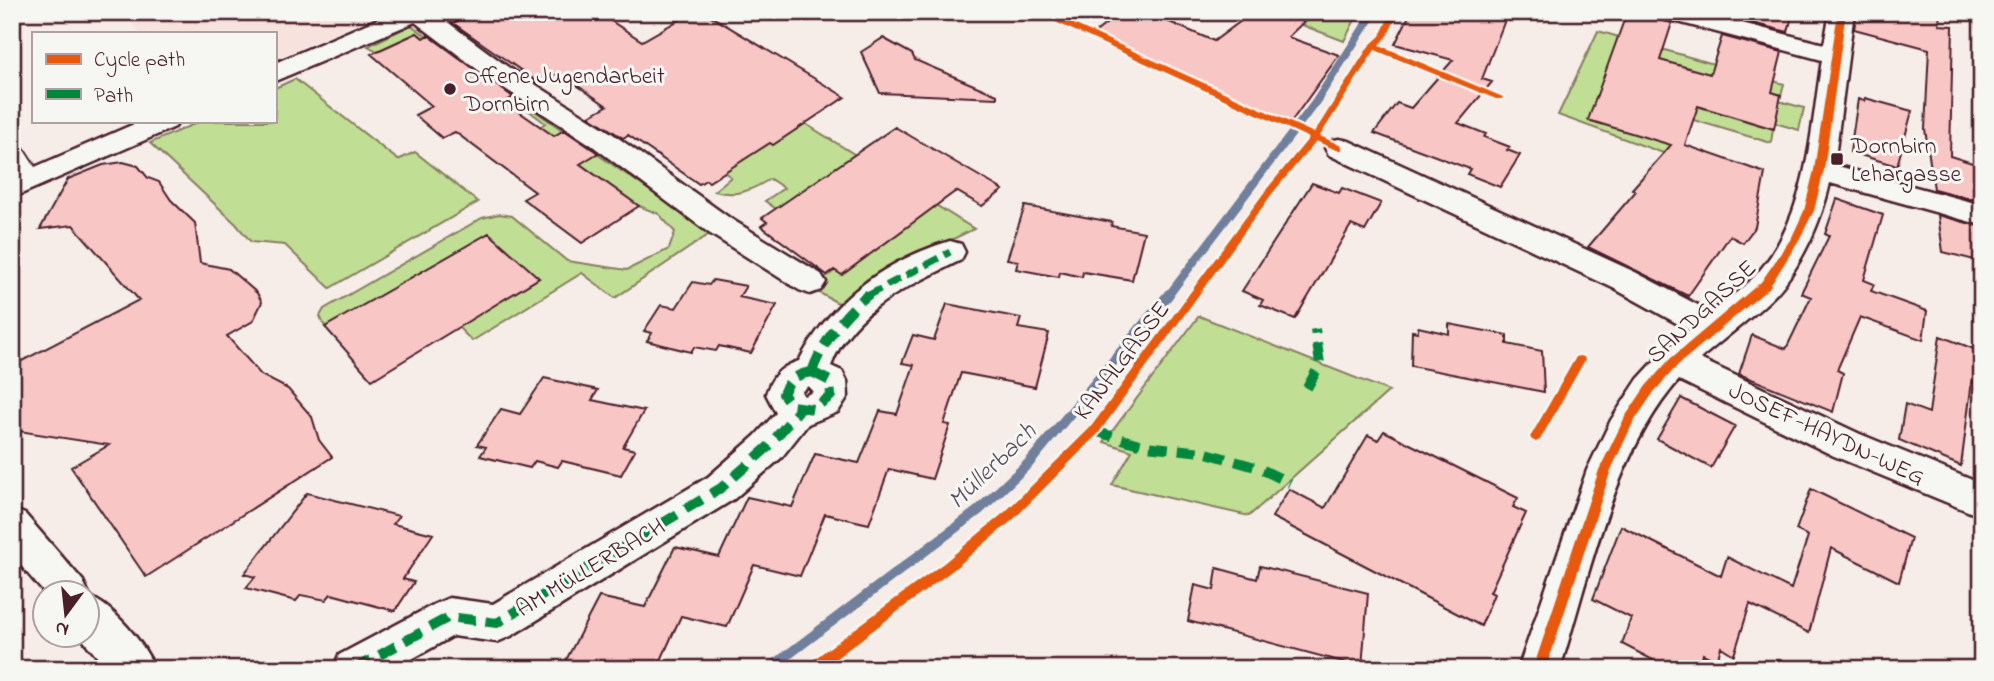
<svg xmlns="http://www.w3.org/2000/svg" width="1994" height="681" font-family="'Indie Flower',sans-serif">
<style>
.built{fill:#f7e2de}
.green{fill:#c1de95;stroke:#867e60;stroke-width:2}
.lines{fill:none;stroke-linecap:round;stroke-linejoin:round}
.stream-far1{stroke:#707f9c;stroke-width:8}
.stream{stroke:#707f9c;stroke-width:10}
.building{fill:#f8c7c5;stroke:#4a1f2b;stroke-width:2}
.minor-casing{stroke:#4a1f2b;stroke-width:5}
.minor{fill:#f6f6f2;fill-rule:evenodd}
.quiet-far1{stroke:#00873e;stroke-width:7;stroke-dasharray:15 7;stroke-linecap:butt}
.quiet{stroke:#00873e;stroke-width:10;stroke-dasharray:19 10;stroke-linecap:butt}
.cycleway-casing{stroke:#f6f6f2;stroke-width:5}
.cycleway{fill:#e8590c;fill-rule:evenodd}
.poi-dot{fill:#4a1f2b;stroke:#f6f6f2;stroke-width:2.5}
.labels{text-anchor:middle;stroke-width:6;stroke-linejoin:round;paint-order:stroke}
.poi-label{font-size:24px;fill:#4a1f2b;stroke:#f6f6f2;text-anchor:start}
.street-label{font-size:24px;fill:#4a1f2b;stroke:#f6f6f2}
.water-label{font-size:26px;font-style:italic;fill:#5d4f63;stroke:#f6f6f2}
</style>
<rect width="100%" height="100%" fill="#f6ede9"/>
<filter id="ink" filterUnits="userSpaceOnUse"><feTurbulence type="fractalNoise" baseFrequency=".0143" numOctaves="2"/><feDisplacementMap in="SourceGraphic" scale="14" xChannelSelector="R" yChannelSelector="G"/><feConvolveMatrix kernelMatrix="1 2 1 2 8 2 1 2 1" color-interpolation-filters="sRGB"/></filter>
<g filter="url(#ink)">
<path class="built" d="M122 12H383L275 59V33H140Z"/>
<path class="green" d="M1268 12H1359L1344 41Z
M411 25 711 233 615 298 582 273 472 341 458 327 539 278 489 234 325 327 320 316 324 309 482 218 499 214 512 216 567 261 627 270 669 249 675 232 659 214 639 206 580 164 587 159 540 127 545 123 516 101 508 105 417 33 377 51 368 46Z
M1598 31 1784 84 1781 95 1615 48 1606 79 1773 129 1771 143 1599 92 1671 145 1666 154 1558 115Z
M697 56 974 229 949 241 948 247 838 303 810 288 911 218 779 211 765 201 784 188 770 179C750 191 737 197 714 191L731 177 724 172 778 133 625 134 606 128 705 71Z
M295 79 398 160 415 152 478 202 330 288 285 245 251 242 236 224 150 143 201 121H275V88Z
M1779 101 1804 108 1799 130 1775 123Z
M1199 316 1389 391 1249 516 1112 485 1132 451 1104 442Z"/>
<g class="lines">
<path class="stream-far1" d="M1168 296 1315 103 1374 12"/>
<path class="stream" d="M769 669 979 510 1029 463 1169 294"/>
</g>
<path class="building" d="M476 12H597L642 41 693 12H704L845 97 773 145 770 143 709 182 706 180 699 184 628 135 623 138 589 116 607 106 559 73 539 83 453 23Z
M1121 12H1146L1214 41 1253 12H1314L1288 37 1339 55 1291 122 1092 35Z
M1411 12H1477L1505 20 1482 79 1492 82 1458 123 1486 134 1484 137 1510 147 1507 150 1520 155 1500 187 1467 174 1470 169 1374 133 1397 103 1411 108 1453 60 1395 44Z
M1627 12H1652L1658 20 1672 23 1660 60 1710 74 1722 36 1782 52 1772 92 1781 95 1774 129 1698 106 1685 145 1765 173 1755 227 1743 243 1730 236 1688 296 1588 247 1636 191 1632 189 1671 145 1588 120Z
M1754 12H1793L1788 32 1752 23Z
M1857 12H1940L1939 25 1953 26 1950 156 1982 166V202L1934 189 1925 129 1929 49 1854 29Z
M417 33 423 38 428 35 513 97 505 102 554 136 564 130 598 153 580 164 639 206 582 243 523 199 535 192 455 132 442 138 415 115 432 106 371 54Z
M883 38 912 54 915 60 997 95V98L880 93 861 52Z
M1865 98 1912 111 1897 166 1850 152 1858 99 1864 101Z
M895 127 1003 190 982 206 956 191 842 275 834 270 827 275 761 226 767 222 762 218Z
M123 162 138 166 148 178 159 182 171 200 195 223 200 263 229 269 257 293 262 302 253 321 227 336 261 375 288 389 312 417 319 440 332 457 146 577 71 467 109 445 12 430V366L139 300 73 225 40 229 68 179 103 165Z
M1312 183 1339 193 1342 188 1381 203 1365 231 1351 225 1295 319 1260 305 1263 300 1242 291Z
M1837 199 1883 215 1864 280 1874 284 1871 291 1927 311 1923 340 1860 317 1837 370 1843 373 1833 412 1739 374 1752 335 1786 349 1811 297 1801 293 1829 236 1825 234Z
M1025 206 1112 222 1111 226 1144 232 1132 280 1083 272 1082 277 1060 272 1059 277 1016 269 1018 261 1007 259Z
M1938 215 1982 227V262L1943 252Z
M489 233 539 278 372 380 325 327Z
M713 280 746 286 739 297 777 305 751 353 719 346 716 351 694 347 691 352 647 341 652 333 644 331 661 305 676 308 693 282 709 285Z
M947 304 1021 318 1018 328 1049 333 1035 387 961 373 944 424 950 425 932 479 889 469 869 524 825 514 800 576 754 565 727 627 681 616 657 669H584L564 664 599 597 645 607 675 547 719 557 747 497 792 507 815 454 859 463 880 411 897 414 914 365 902 363 913 335 934 340Z
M1449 324 1507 335V344L1542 351 1544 392 1411 366 1412 331 1418 332V327L1449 334Z
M1940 336 1982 352V385L1972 381 1961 466 1899 440 1905 404 1929 413Z
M544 378 598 390 592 400 644 411 623 447 635 450 621 475 562 461 558 467 535 461 530 468 480 456 486 447 477 445 501 409 520 414Z
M1681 398 1735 426 1711 468 1657 439Z
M1384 431 1518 498 1513 507 1526 513 1490 592 1494 594 1481 626 1272 517 1289 489 1325 508 1368 435 1378 440Z
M1811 489 1911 538 1899 582 1831 548 1809 633 1750 604 1734 655 1721 647 1717 661 1703 654 1699 669H1650L1653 660 1622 644 1631 618 1593 599 1621 526 1721 576 1727 557 1791 589 1808 536 1796 530Z
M307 493 399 516 393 524 433 534 403 579 414 582 395 611 331 594 326 600 301 595 296 601 246 588 255 577 244 574Z
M1260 566 1368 593 1362 667 1188 621 1195 585 1214 590 1217 568 1257 579Z"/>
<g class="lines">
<defs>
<path id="minor" d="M394 12H434L508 67 610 132 731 219 821 274 826 282 821 290 810 294 799 290 709 233 590 144 490 79 415 22 275 81V63Z
M1656 12H1698L1824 44 1830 12H1854L1834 165 1982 205V225L1830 183C1822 220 1801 267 1775 295 1752 318 1724 338 1700 359L1860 434 1982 484V517L1834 456 1679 380C1613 455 1590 574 1560 669H1518L1587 470 1611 420 1638 379 1662 353 1689 330 1613 288 1329 155 1325 148 1329 141 1339 139 1349 141 1635 272 1711 312C1725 301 1741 290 1753 278 1808 221 1810 133 1822 60L1659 17Z
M141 121H179L175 127 12 198V145L22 147 35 167Z
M950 241 961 244 965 252 961 260C910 286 853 308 831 366L842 371 847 381 848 396 838 412 808 424 781 458 734 499 511 636 497 642 453 636 394 669H333L339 655 435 604 449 598 493 604 708 477 755 436 776 413 766 394C772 376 780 367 799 361 831 300 884 261 950 241ZM808 386 813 392 804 396 801 392Z
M12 509 25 514 83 581 89 594 88 596C114 606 144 643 155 669H107L80 636H88V594L46 595 12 555Z"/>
</defs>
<use href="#minor" class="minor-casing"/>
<use href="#minor" class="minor"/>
<path class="quiet-far1" d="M867 296 950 252"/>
<path class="quiet" d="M812 372C822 342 845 313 869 294
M812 372 830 381 831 396 813 409 792 406 783 394C788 380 797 374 812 372Z
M1307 388 1320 364 1315 329
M1094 431 1146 446 1203 452 1259 468 1290 483
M354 669 449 617 497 623 721 488 768 447 799 410"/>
<defs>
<path id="cycleway" d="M1017 12H1035L1056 16 1314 133 1369 46 1380 36 1391 12H1399L1387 37 1379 45 1503 97 1502 99H1496L1375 50 1320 136 1342 146V150H1336L1316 141 1272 194 1098 434 1014 519 953 570 822 669H805L806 665 945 562 1006 511 1090 428 1266 190 1309 138 1051 20Z
M1838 12H1846L1824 170 1814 211 1799 240 1769 288 1678 365 1654 392 1633 423 1611 470 1546 669H1533L1599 470 1625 417 1646 386 1670 359 1761 282 1792 237 1804 211 1814 170Z
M1580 356 1584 357 1585 360 1540 440 1536 442 1532 440 1530 437 1532 434 1576 357Z"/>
</defs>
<use href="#cycleway" class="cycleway-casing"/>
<use href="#cycleway" class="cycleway"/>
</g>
</g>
<g class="poi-dot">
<circle cx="450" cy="89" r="7"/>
<rect x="1830" y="152" width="14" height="14" rx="3.5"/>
</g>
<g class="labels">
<g class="poi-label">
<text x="464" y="83">Offene Jugendarbeit<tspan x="464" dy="28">Dornbirn</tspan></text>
<text x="1851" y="153">Dornbirn<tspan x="1851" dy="28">Lehargasse</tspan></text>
</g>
<g class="street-label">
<text transform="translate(1701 311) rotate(-43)" y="8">SANDGASSE</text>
<text transform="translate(1121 360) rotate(-53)" y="8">KANALGASSE</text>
<text transform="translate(1827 433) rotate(25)" y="8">JOSEF-HAYDN-WEG</text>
<text transform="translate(590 567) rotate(-31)" y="8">AM MÜLLERBACH</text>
</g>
<g class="water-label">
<text transform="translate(991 465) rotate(-44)" y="9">Müllerbach</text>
</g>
</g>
<rect width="1994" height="681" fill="none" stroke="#f6f6f2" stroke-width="42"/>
<rect x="21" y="21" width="1952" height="639" fill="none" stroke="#4a1f2b" stroke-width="2.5" filter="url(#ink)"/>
<rect x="32" y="32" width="245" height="91" fill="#f6f6f2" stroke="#b1a0a2" stroke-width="2"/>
<rect x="46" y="54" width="35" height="10" fill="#e8590c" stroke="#b1a0a2" stroke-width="2"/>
<text x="94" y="66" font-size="21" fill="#4a1f2b">Cycle path</text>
<rect x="46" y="89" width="35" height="10" fill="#00873e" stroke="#b1a0a2" stroke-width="2"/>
<text x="94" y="102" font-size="21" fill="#4a1f2b">Path</text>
<g transform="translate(66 614) rotate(195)"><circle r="33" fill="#f6f6f2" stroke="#b1a0a2" stroke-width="2"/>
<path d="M0-5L12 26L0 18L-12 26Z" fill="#4a1f2b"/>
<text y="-10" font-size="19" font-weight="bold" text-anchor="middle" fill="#4a1f2b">N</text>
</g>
</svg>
